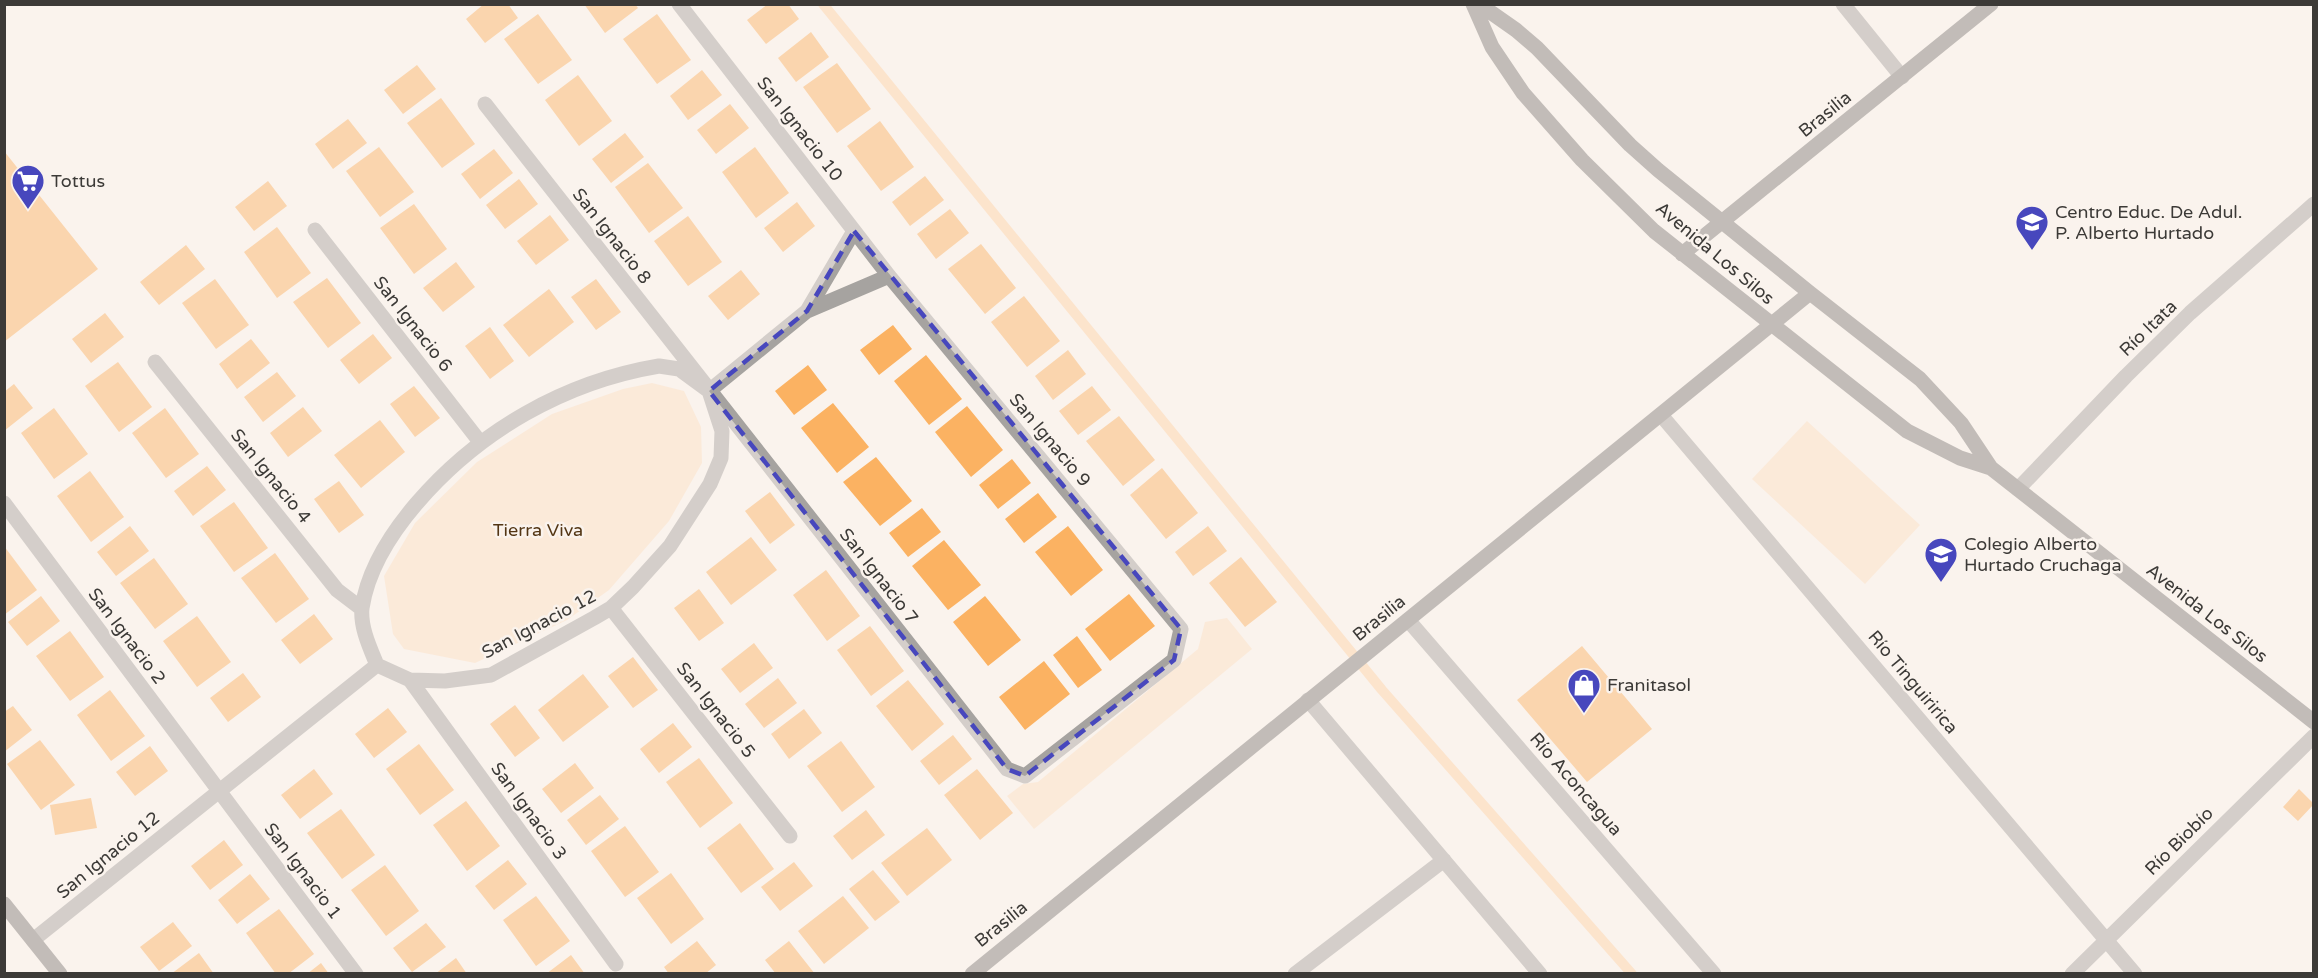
<svg xmlns="http://www.w3.org/2000/svg" width="2318" height="978" font-family="'Varela Round',sans-serif">
<style>
.green{fill:#fde0c2}
.lines{fill:none;stroke-linecap:round;stroke-linejoin:round}
.stream{stroke:#fed2a5;stroke-width:10}
.building{fill:#fbb262}
.street{stroke:#a6a3a0;stroke-width:15}
.secondary{stroke:#7f7b78;stroke-width:15}
.marked{fill:none;stroke:#4747bd;stroke-width:4.5;stroke-dasharray:12 8;stroke-linejoin:round}
.labels{text-anchor:middle;stroke-width:5;stroke-linejoin:round;paint-order:stroke}
.street-label{font-size:18px;fill:#3c3a37;stroke:#faf3ed}
.poi-label{font-size:18px;fill:#3c3a37;stroke:#faf3ed;text-anchor:start}
.park-label{font-size:18px;fill:#533614;stroke:#faf3ed}
</style>
<rect width="100%" height="100%" fill="#faf3ed"/>
<path class="green" d="M652 383 684 391 701 427 702 463 669 521 609 590 567 620 475 663 404 649 393 634 384 576 415 523 477 462 552 414 623 389Z
M1807 421 1920 525 1865 584 1752 479Z
M1227 618 1252 649 1034 829 1007 796 1023 784 1038 782 1198 649 1205 622Z"/>
<g class="lines">
<path class="stream" d="M823 4 1382 690 1632 974"/>
</g>
<path class="building" d="M484 4H508L518 18 485 43 466 19Z
M584 4H635L638 8 605 33Z
M768 4H788L799 19 766 44 747 20Z
M538 14 572 60 538 84 504 39Z
M657 14 691 60 657 84 623 39Z
M811 32 829 57 796 82 778 58Z
M837 63 871 109 837 133 803 87Z
M417 65 436 89 403 114 384 90Z
M702 70 722 95 688 120 670 96Z
M578 75 612 121 579 146 545 100Z
M441 98 475 144 442 168 407 123Z
M730 104 749 128 716 154 697 130Z
M348 119 367 143 333 169 315 144Z
M880 121 914 167 881 191 847 146Z
M625 133 644 157 611 183 592 159Z
M379 147 414 192 380 217 346 171Z
M755 147 789 193 756 218 722 172Z
M494 149 513 173 480 199 461 174Z
M4 151 98 269 4 342Z
M648 163 683 208 649 233 615 187Z
M925 176 944 200 910 226 892 202Z
M519 179 538 204 505 229 486 205Z
M268 181 287 206 254 231 235 207Z
M797 202 815 226 783 252 764 228Z
M414 204 447 249 414 274 380 228Z
M950 209 969 233 936 259 917 234Z
M550 215 569 240 536 265 517 241Z
M688 216 722 262 688 286 654 241Z
M277 227 311 273 277 298 244 252Z
M981 244 1016 288 985 314 948 269Z
M186 245 205 269 159 305 140 282Z
M456 262 475 287 443 312 423 288Z
M741 270 760 294 728 320 708 296Z
M327 278 361 323 328 348 293 302Z
M215 279 249 325 216 349 182 303Z
M596 279 621 312 596 330 571 297Z
M549 289 574 322 529 357 503 325Z
M1024 296 1060 341 1027 367 991 322Z
M105 313 124 337 91 363 72 339Z
M893 325 912 349 879 375 860 350Z
M490 327 514 361 490 379 465 346Z
M373 334 392 358 359 384 340 360Z
M251 339 270 363 237 389 219 364Z
M1068 350 1086 374 1053 400 1035 376Z
M926 355 962 399 929 425 894 381Z
M118 362 152 407 119 432 85 386Z
M808 365 827 390 794 415 775 391Z
M277 372 296 396 263 422 244 397Z
M14 384 33 408 4 431V392Z
M414 386 440 418 415 437 390 404Z
M1092 386 1111 410 1078 435 1059 411Z
M833 403 869 447 837 473 801 428Z
M967 406 1003 450 971 477 935 432Z
M303 407 322 431 288 457 270 433Z
M54 408 88 454 54 479 21 433Z
M165 408 199 454 166 478 132 433Z
M1119 416 1155 460 1123 486 1086 441Z
M380 420 405 452 361 488 334 455Z
M876 457 912 501 880 526 843 482Z
M1012 459 1031 483 998 509 979 485Z
M207 466 226 490 193 516 174 491Z
M1162 468 1198 513 1166 539 1130 495Z
M90 471 124 517 91 542 57 496Z
M339 481 364 515 339 533 314 499Z
M770 492 795 525 770 544 745 511Z
M1038 493 1057 517 1024 543 1005 519Z
M234 502 268 548 234 572 200 526Z
M922 508 941 532 908 557 889 533Z
M130 526 149 551 116 576 97 552Z
M1068 526 1103 570 1071 596 1035 552Z
M1208 526 1227 551 1193 576 1175 552Z
M751 537 777 570 731 605 706 572Z
M944 540 981 585 948 610 912 566Z
M4 546 37 590 4 615Z
M275 553 309 599 276 623 241 578Z
M1241 557 1277 602 1245 627 1209 583Z
M154 558 188 604 155 629 120 583Z
M826 570 860 616 827 641 793 595Z
M699 589 724 623 699 641 674 608Z
M1129 594 1155 626 1110 661 1085 629Z
M41 596 60 621 27 646 8 622Z
M985 596 1021 640 988 666 953 622Z
M314 614 333 639 300 664 281 640Z
M197 616 231 662 197 687 163 641Z
M870 626 904 671 871 696 837 650Z
M70 631 104 677 70 701 36 656Z
M1077 636 1102 670 1078 688 1053 655Z
M754 643 773 668 740 693 721 669Z
M1582 646 1652 729 1587 782 1517 700Z
M633 657 658 690 633 708 608 676Z
M1044 661 1070 694 1025 730 999 697Z
M243 673 261 697 228 722 210 698Z
M583 674 609 707 563 742 538 710Z
M778 678 797 703 764 728 745 704Z
M908 680 944 724 912 751 876 706Z
M110 690 145 736 111 761 77 715Z
M515 705 540 738 515 757 490 724Z
M13 706 32 730 4 752V712Z
M388 708 407 732 374 758 355 734Z
M804 709 822 733 789 759 771 734Z
M673 723 692 747 659 773 640 749Z
M953 735 972 759 939 785 920 761Z
M40 740 75 785 41 810 7 764Z
M841 741 875 787 842 812 807 766Z
M419 744 454 790 420 815 386 769Z
M150 746 168 771 135 796 116 772Z
M699 758 733 803 700 828 666 782Z
M575 763 594 788 561 813 542 789Z
M314 769 333 794 300 819 281 795Z
M977 769 1013 813 980 840 944 795Z
M2299 789 2314 804 2298 821 2283 807Z
M600 795 619 819 586 845 567 820Z
M91 798 97 828 55 835 50 805Z
M466 801 500 846 467 871 433 825Z
M341 809 375 855 342 879 307 833Z
M866 810 885 835 852 860 833 836Z
M740 823 774 869 741 893 707 848Z
M625 826 659 872 625 897 591 851Z
M927 828 952 860 907 896 881 863Z
M224 840 243 865 210 890 191 866Z
M508 860 527 884 494 910 475 886Z
M794 862 813 886 780 911 761 887Z
M385 865 419 911 386 936 351 890Z
M873 870 900 902 875 921 849 889Z
M671 873 704 919 671 944 637 898Z
M250 874 270 899 237 924 218 900Z
M536 896 570 941 536 966 503 920Z
M843 896 869 928 824 964 798 931Z
M279 909 314 954 288 974H276L246 933Z
M173 922 192 946 159 971 140 947Z
M426 923 446 947 412 972 393 948Z
M697 941 716 965 705 974H669L664 967Z
M789 941 815 974H776L765 960Z
M199 953 214 974H171Z
M571 955 585 974H546Z
M456 958 467 974H435Z
M321 963 329 974H307Z"/>
<g class="lines">
<path class="street" d="M1843 4 1902 77
M485 104 1007 769 1025 776 1174 660 1181 629 889 276 679 4
M315 230 480 442
M807 311 854 231
M155 362 337 590 362 609
M659 366 679 369 709 391 722 431 721 458 710 484 670 546 633 587 611 608 594 618 491 675 445 681 410 680 377 665C370 648 360 627 362 608 368 569 392 532 417 503 479 431 564 382 659 366Z
M709 391 807 311 889 276
M1661 415 2135 974
M2018 489 2126 376 2190 313 2314 204
M4 503 356 974
M611 608 790 836
M1408 620 1714 974
M410 680 616 964
M1308 700 1540 974
M33 940 377 665
M1295 974 1444 860
M2072 974 2314 736"/>
<path class="secondary" d="M1473 4 1492 47 1523 93 1582 160 1654 231 1907 431 1960 458 1991 468
M1479 4 1516 30 1537 48 1630 145 1658 170 1810 293 1920 379 1961 423 1991 468 2314 722
M1682 254 1991 4
M4 904 60 974
M972 974 1810 293"/>
</g>
<path d="M0 0H2318V978H0ZM854 231 1181 629 1174 660 1025 776 1007 769 709 391 807 311Z" fill="#faf3ed" fill-opacity=".55" fill-rule="evenodd"/>
<path class="marked" d="M854 231 1181 629 1174 660 1025 776 1007 769 709 391 807 311Z"/>
<defs>
<symbol id="supermarket-pin" viewBox="-11 -11 22 30"><path d="M0 17L-7.5 6A9.5 9.5 0 1 1 7.5 6Z" fill="#4747bd" stroke="#faf3ed"/><path d="M-6-5.5h2.5l.6 2H6L4.5 2H-2.5L-4.4-4H-6ZM-1.5 3.2a1.3 1.3 0 1 0 .1 0ZM3 3.2a1.3 1.3 0 1 0 .1 0Z" fill="#fff"/></symbol>
<symbol id="school-pin" viewBox="-11 -11 22 30"><path d="M0 17L-7.5 6A9.5 9.5 0 1 1 7.5 6Z" fill="#4747bd" stroke="#faf3ed"/><path d="M0-5L7-2L0 1L-7-2ZM-4 1L0 2.5L4 1V4Q0 6-4 4Z" fill="#fff"/></symbol>
<symbol id="shop-pin" viewBox="-11 -11 22 30"><path d="M0 17L-7.5 6A9.5 9.5 0 1 1 7.5 6Z" fill="#4747bd" stroke="#faf3ed"/><path d="M-5-2.5h2.3a2.7 3.5 0 0 1 5.4 0H5L5.5 6h-11ZM-1.5-2.5h3a1.5 2.3 0 0 0-3 0Z" fill="#fff"/></symbol>
</defs>
<g fill-rule="evenodd">
<use href="#supermarket-pin" x="9" y="162" width="38" height="52"/>
<use href="#school-pin" x="2013" y="203" width="38" height="52"/>
<use href="#school-pin" x="1922" y="535" width="38" height="52"/>
<use href="#shop-pin" x="1565" y="666" width="38" height="52"/>
</g>
<g class="labels">
<g class="street-label">
<text transform="translate(1825 114) rotate(-39)" y="6">Brasilia</text>
<text transform="translate(800 129) rotate(52)" y="6">San Ignacio 10</text>
<text transform="translate(612 236) rotate(52)" y="6">San Ignacio 8</text>
<text transform="translate(1715 253) rotate(40)" y="6">Avenida Los Silos</text>
<text transform="translate(413 324) rotate(52)" y="6">San Ignacio 6</text>
<text transform="translate(2148 328) rotate(-44)" y="6">Río Itata</text>
<text transform="translate(1050 440) rotate(50)" y="6">San Ignacio 9</text>
<text transform="translate(271 476) rotate(51)" y="6">San Ignacio 4</text>
<text transform="translate(879 576) rotate(52)" y="6">San Ignacio 7</text>
<text transform="translate(2207 613) rotate(38)" y="6">Avenida Los Silos</text>
<text transform="translate(1379 618) rotate(-39)" y="6">Brasilia</text>
<text transform="translate(539 624) rotate(-28)" y="6">San Ignacio 12</text>
<text transform="translate(127 636) rotate(53)" y="6">San Ignacio 2</text>
<text transform="translate(1913 682) rotate(50)" y="6">Río Tinguiririca</text>
<text transform="translate(716 710) rotate(52)" y="6">San Ignacio 5</text>
<text transform="translate(1576 784) rotate(49)" y="6">Río Aconcagua</text>
<text transform="translate(529 811) rotate(54)" y="6">San Ignacio 3</text>
<text transform="translate(2179 841) rotate(-45)" y="6">Río Biobío</text>
<text transform="translate(108 855) rotate(-39)" y="6">San Ignacio 12</text>
<text transform="translate(303 871) rotate(53)" y="6">San Ignacio 1</text>
<text transform="translate(1001 924) rotate(-39)" y="6">Brasilia</text>
</g>
<g class="poi-label">
<text x="51" y="187">Tottus</text>
<text x="2055" y="218">Centro Educ. De Adul.<tspan x="2055" dy="21">P. Alberto Hurtado</tspan></text>
<text x="1964" y="550">Colegio Alberto<tspan x="1964" dy="21">Hurtado Cruchaga</tspan></text>
<text x="1607" y="691">Franitasol</text>
</g>
<g class="park-label">
<text x="538" y="536">Tierra Viva</text>
</g>
</g>
<rect width="2318" height="978" fill="none" stroke="#3c3a37" stroke-width="12"/>
</svg>
